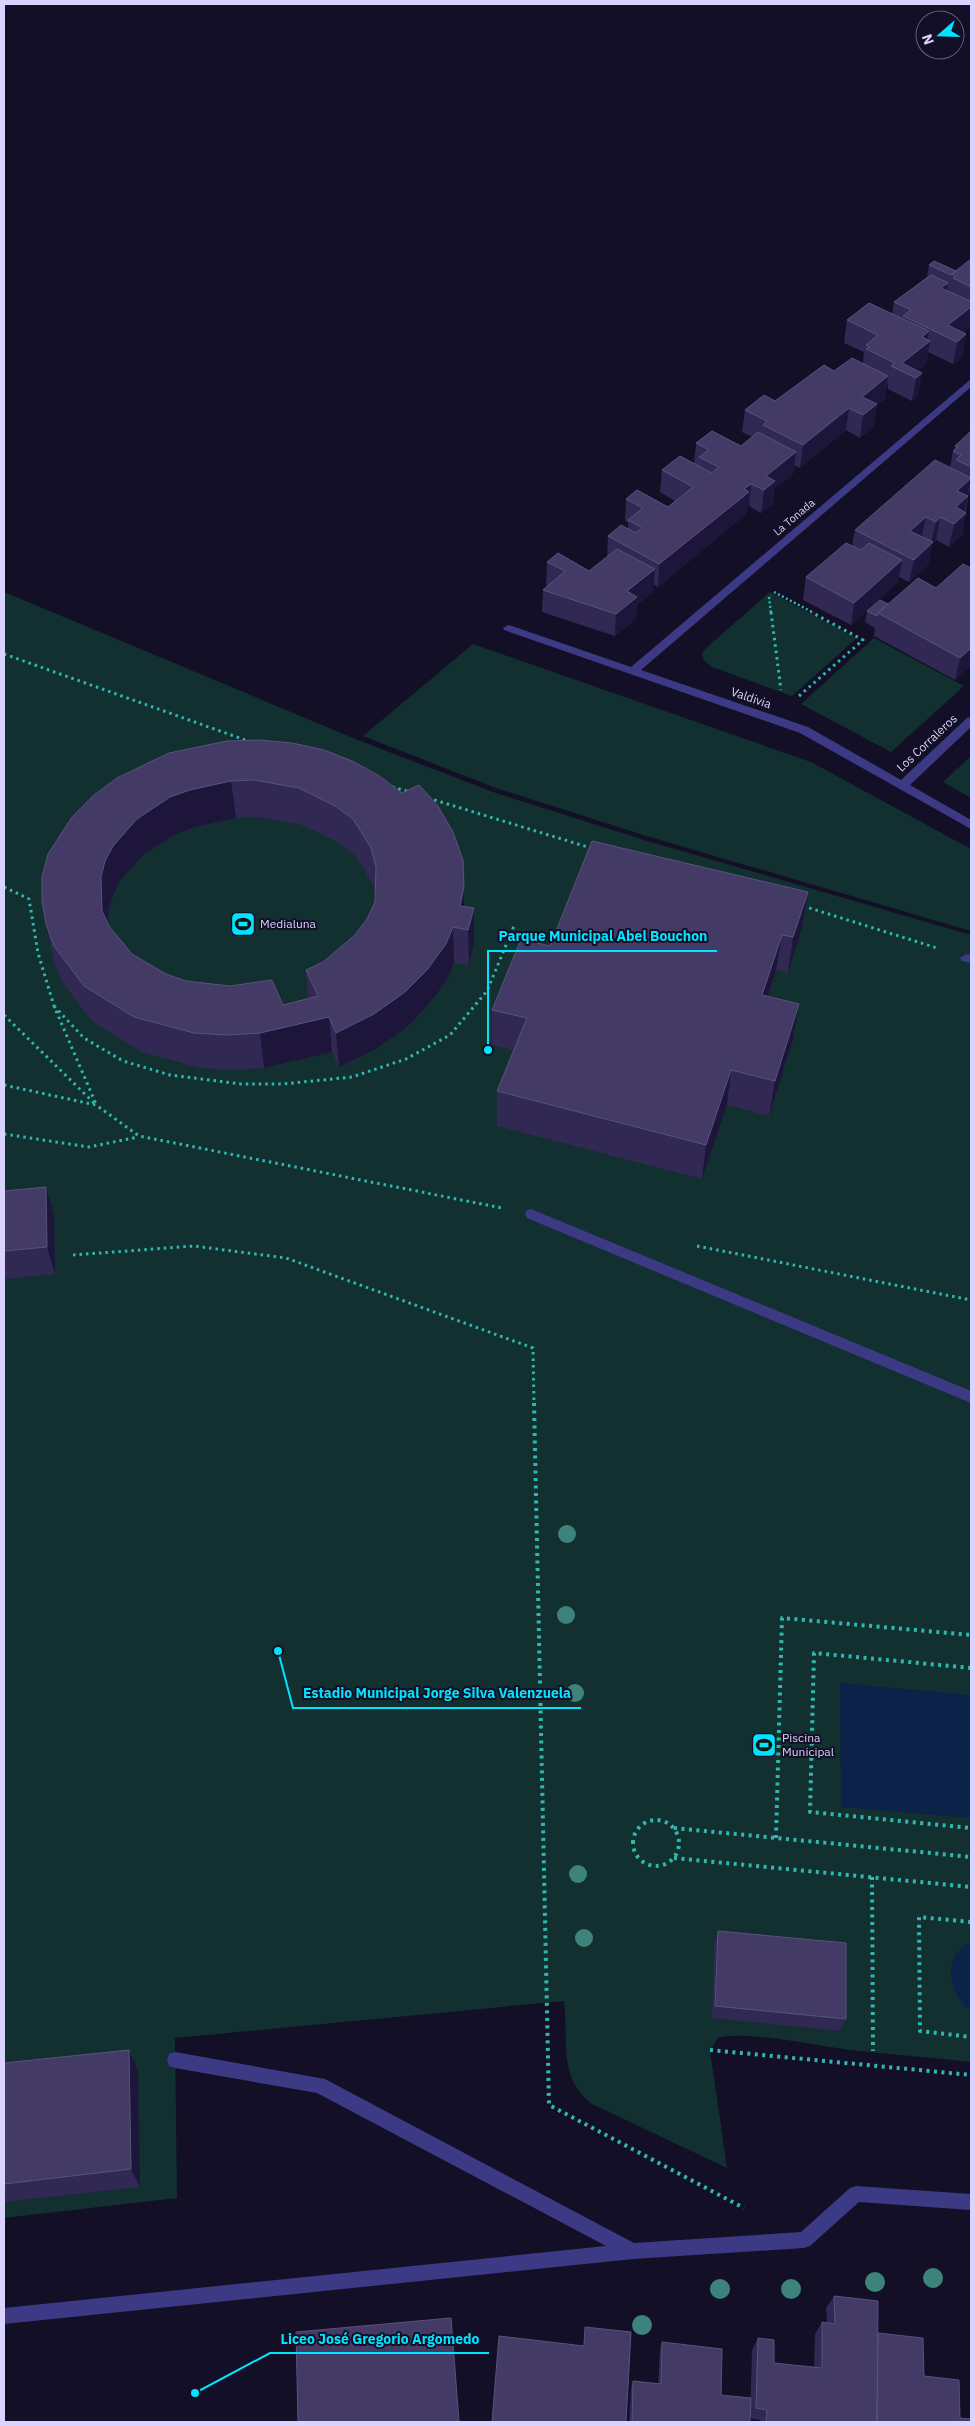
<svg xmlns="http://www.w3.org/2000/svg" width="975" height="2426" font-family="'IBM Plex Sans',sans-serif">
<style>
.green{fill:#12302f}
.water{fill:#0c2248}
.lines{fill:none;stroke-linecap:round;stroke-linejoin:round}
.path-far2{stroke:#2fb8b0;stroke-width:2.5;stroke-dasharray:2 2.5;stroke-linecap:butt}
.path-far1{stroke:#2fb8b0;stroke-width:3;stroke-dasharray:2.5 4;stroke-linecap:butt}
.path{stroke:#2fb8b0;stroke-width:4;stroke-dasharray:3 4.5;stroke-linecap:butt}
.service{fill:#3d3a85;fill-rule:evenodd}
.minor{fill:#3d3a85;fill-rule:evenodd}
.tree{fill:#3d827b}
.wall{fill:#312854;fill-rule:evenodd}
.shaded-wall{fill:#1d163a}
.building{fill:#433a66;stroke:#5a527e;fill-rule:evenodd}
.labels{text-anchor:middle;stroke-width:4;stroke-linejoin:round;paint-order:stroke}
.far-street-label{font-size:11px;fill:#d9d4ff;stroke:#130f26}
.street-label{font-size:12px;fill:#d9d4ff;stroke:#130f26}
.poi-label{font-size:12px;fill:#d9d4ff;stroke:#130f26;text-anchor:start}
.leader{fill:none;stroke:#00e5ff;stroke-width:2}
.callout-dot{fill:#00e5ff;stroke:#130f26;stroke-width:2}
.callout-label{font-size:14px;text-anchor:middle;font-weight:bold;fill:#00e5ff;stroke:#130f26;stroke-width:4;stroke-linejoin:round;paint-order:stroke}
</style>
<rect width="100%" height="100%" fill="#130f26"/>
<path class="green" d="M4 592 358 740 493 792 644 840 971 935V2062C931 2057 890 2055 850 2050 818 2046 746 2030 718 2038L710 2050 727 2168 592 2104C557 2077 569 2040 564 2001L175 2038 177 2198 4 2218Z
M770 592 857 638 792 696 712 667 704 661 702 654 706 648Z
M874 638 964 686 891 752 801 704Z
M473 644 811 762 971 849V931L643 835 496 788 363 736Z
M971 756V798L943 782Z"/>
<path class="water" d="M840 1683 971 1695V1818L841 1807Z
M971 1942V2011C948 1996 941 1954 971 1942Z"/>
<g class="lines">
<path class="path-far2" d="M774 592 814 613
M769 597 771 613"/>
<path class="path-far1" d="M771 612 781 690
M4 654 248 741
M799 696 863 640 811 612
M392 787 410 792
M428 798 591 848
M4 887 29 899 38 953 54 1006 96 1104
M803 906 937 948
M54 1006 84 1038 123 1061 170 1075 241 1084H283L352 1077 406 1059 450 1035 487 991 514 926
M4 1015 94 1103
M4 1085 96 1105 139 1136 502 1208
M4 1134 89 1147 138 1137
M697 1246 971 1300
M73 1255 194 1246 286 1258 533 1348 534 1405"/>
<path class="path" d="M534 1403 549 2105 744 2208
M971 1668 814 1653 810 1812 971 1828
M633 1843a23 23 0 1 1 46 0a23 23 0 1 1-46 0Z
M674 1828 971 1857
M776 1838 782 1618 971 1635
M674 1858 971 1887
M872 1877 873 2051
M971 1922 919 1917 920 2031 971 2037
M710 2050 971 2075"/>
<path class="service" d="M966 954 971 955V963L962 961 960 958Z
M531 1209 971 1391V1403L527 1218 525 1214 527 1210Z
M175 2052 325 2079 634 2243 801 2232 850 2188 856 2186 971 2194V2210L859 2202 810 2246 804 2248 633 2259 4 2324V2308L606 2246 317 2093 175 2068 169 2066 167 2060 169 2054Z"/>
<path class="minor" d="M971 379V387L641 670 808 727 901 780 967 718 971 717V727L910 785 971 820V829L800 733 504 630 503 628 508 625 512 626 631 667Z"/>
</g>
<g class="tree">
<circle cx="567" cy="1534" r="9"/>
<circle cx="566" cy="1615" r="9"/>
<circle cx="575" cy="1693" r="9"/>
<circle cx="578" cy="1874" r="9"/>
<circle cx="584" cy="1938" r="9"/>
<circle cx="933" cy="2278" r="10"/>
<circle cx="875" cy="2282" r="10"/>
<circle cx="720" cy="2289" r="10"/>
<circle cx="791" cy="2289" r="10"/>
<circle cx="642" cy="2325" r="10"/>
</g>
<path class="wall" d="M971 259V326L963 333 966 334 962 357 953 364 928 352 926 364 917 371 918 396 912 401 888 389V385L887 384 885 399 877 405 873 427 860 438 846 430 800 468 794 465 793 474 774 489 773 504 761 513 749 506 747 508 746 514 658 587 653 584V592L637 605 636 619 615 636 542 612 543 590 548 586 546 585 547 562 589 571 607 557 608 536 628 528V523L625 521 626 499 668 507 675 501 660 492 662 470 694 464 696 443 741 446 752 437 742 432 745 410 775 401 834 371 863 363 864 352 844 343 847 320 892 314 894 302 927 277 929 265 956 271Z
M971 431V492L969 491 962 535 949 547 936 540 932 544 928 565 909 582 899 577 898 582 851 625 803 600 806 577 852 546 855 530 950 467 953 451 954 450 955 446Z
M971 568V666L955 680 874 636 875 628 865 622 867 611 936 588Z
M324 750 464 906 474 944 469 965 454 963 447 980 428 1005 407 1027 376 1049 339 1067 332 1052 264 1068 230 1070 200 1068 141 1052 92 1021 62 982 54 960 46 924 72 817ZM258 817 302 825 338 842 355 855 373 884 375 893V902L367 919 355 935 323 962 306 970 308 998 283 1005 186 981 166 974 132 954 109 926 108 913 112 898 119 882 143 855 176 834 195 827 236 818Z
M808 892 802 928 788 973 776 970 768 997 793 1039 769 1116 727 1105 702 1179 497 1126V1091L514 1050 492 1045V1010L550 946Z
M4 1191 54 1215 55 1274 4 1279Z
M718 1931 846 2019 840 2031 712 2018 714 1944Z
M129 2050 138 2070 140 2187 4 2202V2063Z
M834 2296 878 2333 924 2376 960 2418 971 2422H760V2420L750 2418 752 2350 758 2338 774 2363 814 2368 815 2334 822 2322 827 2323 826 2308Z
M662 2342 721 2395 750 2422H629L631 2388 633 2381 658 2384 660 2350Z"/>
<path class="shaded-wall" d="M948 283 944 305 941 288Z
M971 307V326L954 340 948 325Z
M929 331 927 344 930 341 926 364 911 376 902 363 922 337Z
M966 334 962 357 953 364 957 342Z
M922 373 918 396 912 401 916 378Z
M888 376 885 399 877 405 873 427 860 438 863 415 862 397Z
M849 408 846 430 800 468 803 445Z
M796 452 793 474 774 489 773 504 761 513 766 476Z
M971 478 964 514 966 513 962 535 949 547 954 524 957 491Z
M751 484 749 506 747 508 746 514 658 587 659 564Z
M926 517 921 540 910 531Z
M940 517 936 540 932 544 928 565 909 582 914 560 931 543 936 522Z
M902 560 898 582 851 625 854 603Z
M655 569 653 592 637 605 636 619 615 636 616 614 627 591Z
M971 648V666L955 680 960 658Z
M231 781 236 818 195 827 176 834 143 855 119 882 112 898 108 913 110 947 102 911 101 877 105 861 113 846 137 819 170 797 190 790Z
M464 887V923L460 906Z
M808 892 802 928 788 973 793 937Z
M474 908V944L469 965 468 930Z
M453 927 454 963 447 980 428 1005 407 1027 376 1049 339 1067 336 1033Z
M782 935 776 970 757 1031 762 995Z
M799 1004 793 1039 769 1116 775 1081Z
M329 1017 332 1052 264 1068 260 1033Z
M731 1070 727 1105 702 1179 706 1145Z
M46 1187 54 1215 55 1274 47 1247Z
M129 2050 138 2070 140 2187 131 2169Z"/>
<path class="building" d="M971 259V287L953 278 955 276 952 274Z
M934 261 956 271 952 274 951 275 929 265Z
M931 275 948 283 941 288 970 301 971 300V307L948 325 966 334 957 342 903 316 911 310 894 302Z
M869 303 929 331 922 337 930 341 902 363 922 373 916 378 891 366 895 363 866 349 870 347 866 345 878 335 847 320Z
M852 358 888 376 862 397 877 404 863 415 849 408 803 445 763 425 767 421 745 410 764 395 775 401 824 365 834 371Z
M712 431 741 446 758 432 796 452 766 476 775 481 764 490 751 484 744 489 749 492 659 564 608 536 621 525 636 533 642 528 628 520 643 508 626 499 637 490 668 507 693 487 662 470 680 456 712 473 719 467 699 457 709 450 696 443Z
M971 431V467L956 460 961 455 953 451 958 447 955 446Z
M935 460 971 478 957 491 968 496 956 507 966 513 954 524 940 517 936 522 926 517 910 531 933 542 914 560 855 530Z
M846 543 861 550 869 543 902 560 854 603 806 577Z
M617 549 655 569 627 591 637 597 616 614 543 590 565 571 547 562 558 553 589 571Z
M963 564 971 568V648L960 658 878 613 918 578 936 588Z
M880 600 888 604 878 613 877 616 867 611Z
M260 740 292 743 324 750 352 761 378 775 402 793 419 785 438 806 453 832 463 860 464 887 460 906 474 908 468 930 453 927 446 944 427 970 405 992 374 1014 336 1033 329 1017 260 1033 225 1035 194 1033 134 1017 84 986 54 946 46 924 42 901V877L48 854 72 817 94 795 117 778 169 753 227 741ZM254 780 299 788 335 806 353 819 371 848 376 867 375 902 367 919 355 935 323 962 306 970 318 996 283 1005 272 980 230 986 186 981 166 974 132 954 109 926 102 911 101 877 105 861 113 846 137 819 170 797 190 790 231 781Z
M592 841 808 892 793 937 782 935 762 995 799 1004 775 1081 731 1070 706 1145 497 1091 527 1018 492 1010 521 939 550 946Z
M46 1187 47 1247 4 1251V1191Z
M718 1931 846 1943V2019L715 2006Z
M129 2050 131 2169 4 2184V2063Z
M834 2296 878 2301 877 2422H766L767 2410 756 2408 758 2338 774 2340V2363L822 2368V2322L835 2324Z
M451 2318 459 2421 443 2422H298L296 2332Z
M585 2327 631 2332 626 2422H492L499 2336 584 2346Z
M878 2333 923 2338 924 2376 959 2380 960 2418 971 2419V2422H877Z
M662 2342 722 2349 721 2395 751 2398 750 2422H632L633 2381 661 2384Z"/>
<defs>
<symbol id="stadium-square" viewBox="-11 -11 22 22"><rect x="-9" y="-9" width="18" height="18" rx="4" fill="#00e5ff" stroke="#130f26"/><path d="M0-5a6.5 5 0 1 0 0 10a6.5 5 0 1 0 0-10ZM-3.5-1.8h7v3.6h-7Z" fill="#111"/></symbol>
</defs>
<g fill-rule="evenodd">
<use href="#stadium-square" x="229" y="910" width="28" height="28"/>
<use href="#stadium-square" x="750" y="1731" width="28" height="28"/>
</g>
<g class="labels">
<g class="far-street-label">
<text transform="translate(794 517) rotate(-40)" y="4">La Tonada</text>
</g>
<g class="street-label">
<text transform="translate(751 698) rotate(19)" y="4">Valdivia</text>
<text transform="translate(927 743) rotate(-43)" y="4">Los Corraleros</text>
</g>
<g class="poi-label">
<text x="260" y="928">Medialuna</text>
<text x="782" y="1742">Piscina<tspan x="782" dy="14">Municipal</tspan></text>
</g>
</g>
<path class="leader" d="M488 1050L488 951H717M278 1651L293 1708H581M195 2393L270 2353H489"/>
<g class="callout-dot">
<circle cx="488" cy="1050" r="5"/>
<circle cx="278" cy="1651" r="5"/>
<circle cx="195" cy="2393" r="5"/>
</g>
<g class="callout-label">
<text x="603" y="941">Parque Municipal Abel Bouchon</text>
<text x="437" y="1698">Estadio Municipal Jorge Silva Valenzuela</text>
<text x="380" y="2344">Liceo José Gregorio Argomedo</text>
</g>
<rect width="975" height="2426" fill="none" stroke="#d9d4ff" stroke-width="10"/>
<g transform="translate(940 35) rotate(250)"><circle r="24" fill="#130f26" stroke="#625e7d"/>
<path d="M0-4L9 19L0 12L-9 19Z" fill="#00e5ff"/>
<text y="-8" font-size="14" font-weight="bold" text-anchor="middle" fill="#d9d4ff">N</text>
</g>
</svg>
